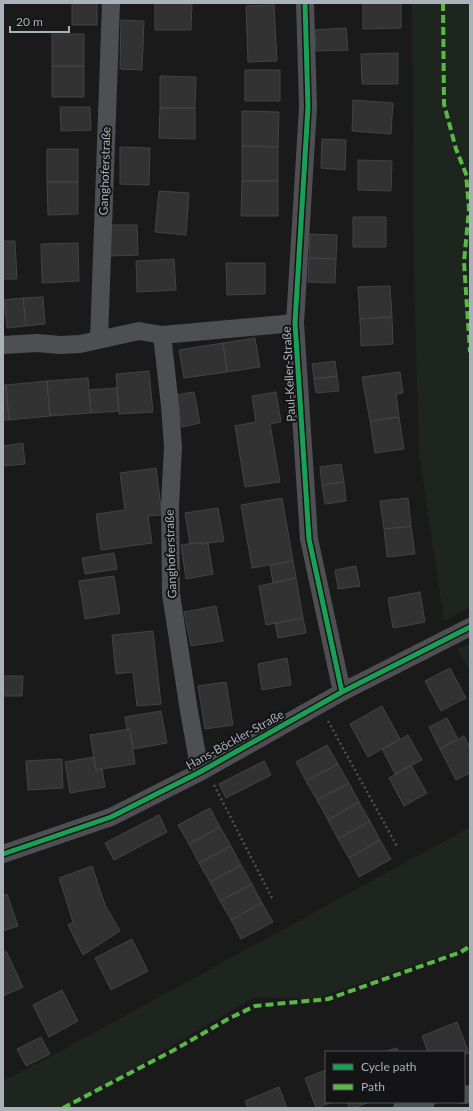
<svg xmlns="http://www.w3.org/2000/svg" width="473" height="1111" font-family="Lato,sans-serif">
<style>
.green{fill:#1d251e}
.building{fill:#323232;stroke:#424346}
.lines{fill:none;stroke-linecap:round;stroke-linejoin:round}
.path{stroke:#505154;stroke-width:2.5;stroke-dasharray:2 3;stroke-linecap:butt}
.street{stroke:#4d4f53;stroke-width:18}
.quiet{stroke:#58b947;stroke-width:4;stroke-dasharray:8 4;stroke-linecap:butt}
.cycleway-casing{stroke:#141416;stroke-width:8}
.cycleway{stroke:#1a9f57;stroke-width:5}
.labels{text-anchor:middle;stroke-width:4;stroke-linejoin:round;paint-order:stroke}
.street-label{font-size:12px;fill:#abb1bb;stroke:#141416}
</style>
<rect width="100%" height="100%" fill="#1a1a1a"/>
<path class="green" d="M412 3H470V607L444 621 419 453 414 279Z
M470 643V671L457 650Z
M470 827V954L458 950 315 999 254 997 67 1108H3V1081L55 1054Z"/>
<path class="building" d="M72 3H97V25H72Z
M155 3H192L191 30H155Z
M363 3H401V28L363 29Z
M274 5 277 61 248 62 246 6Z
M121 20 144 21 142 70 120 69Z
M346 28 348 50 316 51 315 30Z
M52 34H84V66H52Z
M398 53V84H362L361 54Z
M52 66H84V97H52Z
M245 70H280V101H245Z
M160 76 196 77 195 108H160Z
M353 100 393 103 391 134 352 131Z
M60 107H90L91 130 61 131Z
M160 108H195V139L159 138Z
M242 111 279 112 278 147 242 146Z
M322 139 346 140 345 170 321 168Z
M242 146 278 147V181H242Z
M120 147 150 148 149 185 120 184Z
M47 149H78V182H47Z
M358 160 392 161 391 191 358 190Z
M242 181H278V216H241Z
M47 182H78V214L48 215Z
M159 191 189 193 186 235 155 232Z
M353 217H386V247H353Z
M109 225H137L138 255 110 256Z
M310 234 337 235 336 259 309 258Z
M3 241H15L17 279H3Z
M78 243 79 281 42 283 41 244Z
M309 258 336 259 335 283 308 282Z
M174 259 176 290 137 292 136 261Z
M226 263H265V294L227 295Z
M390 286 392 317 360 319 358 287Z
M43 297 45 324 26 326 23 298Z
M23 298 26 326 7 328 4 300Z
M392 317 393 344 361 346 360 319Z
M255 338 260 367 227 372 223 343Z
M223 343 227 372 184 378 179 350Z
M335 361 337 376 314 379 312 364Z
M149 371 153 412 119 414 116 374Z
M400 372 403 393 396 394 399 417 370 421 362 377Z
M337 376 339 391 316 393 314 379Z
M88 378 91 413 50 416 47 381Z
M47 381 50 416 9 420 6 385Z
M3 385H6L9 420H3Z
M117 388 119 411 91 413 89 390Z
M194 392 200 423 182 427 176 395Z
M276 392 281 422 270 424 280 482 245 487 235 426 256 422 252 396Z
M399 417 404 449 375 453 370 421Z
M23 443 25 464 3 466V446Z
M341 464 344 482 322 485 320 467Z
M156 468 162 515 148 516 152 543 101 550 96 514 125 510 120 473Z
M344 482 346 501 325 504 322 485Z
M282 498 293 561 252 568 241 505Z
M408 498 411 526 384 529 380 501Z
M218 508 224 541 202 544 201 542 190 544 185 513Z
M411 526 415 554 387 557 384 529Z
M201 542 202 544 208 543 213 574 186 579 181 545Z
M114 553 117 569 85 574 82 558Z
M293 561 296 578 273 583 270 565Z
M356 566 360 586 338 589 335 570Z
M114 576 120 613 85 619 79 581Z
M296 578 303 618 266 625 259 586Z
M420 592 425 622 393 628 388 598Z
M216 606 223 641 191 646 184 612Z
M303 618 306 633 278 638 275 623Z
M153 631 161 704 137 706 133 672 116 674 112 635Z
M287 658 291 685 262 690 258 664Z
M450 668 466 698 441 711 425 681Z
M3 676H23L22 696H3Z
M226 682 233 725 205 729 198 686Z
M382 706 400 739 368 757 350 724Z
M161 711 167 743 133 749 130 729H127L125 717Z
M447 718 458 739 440 749 429 727Z
M130 729 135 764 96 770 90 735Z
M408 735 422 760 395 774 382 749Z
M464 736 470 747V773L456 780 440 749Z
M327 745 338 764 306 781 296 762Z
M94 757 96 770 102 769 105 787 70 793 65 762Z
M62 759 63 788 28 790 26 761Z
M264 761 271 775 226 798 219 784Z
M338 764 349 783 317 800 306 781Z
M411 765 427 793 404 806 389 778Z
M349 783 359 802 328 820 317 800Z
M359 802 370 821 338 839 328 820Z
M210 808 220 827 189 844 178 825Z
M159 815 167 832 114 860 105 843Z
M370 821 380 840 349 858 338 839Z
M220 827 231 846 199 863 189 844Z
M380 840 391 859 359 877 349 858Z
M231 846 241 865 210 882 199 863Z
M241 865 252 884 220 901 210 882Z
M92 866 105 905 120 931 83 955 68 925 73 922 59 878Z
M252 884 262 903 231 920 220 901Z
M7 894 18 926 3 931V896Z
M262 903 273 922 241 939 231 920Z
M132 939 148 971 111 990 95 958Z
M6 951 23 987 3 996V953Z
M62 990 78 1021 49 1037 33 1005Z
M457 1022 469 1053 464 1055V1052H428L422 1036Z
M41 1037 50 1054 26 1066 17 1049Z
M397 1048 398 1052H383Z
M326 1070V1102H333L316 1108 305 1078Z
M279 1087 287 1108H248L245 1101Z
M347 1102H367V1103L353 1108H349Z"/>
<g class="lines">
<path class="path" d="M328 721 398 848
M214 785 273 900"/>
<path class="street" d="M305 3 308 107 295 323 309 539 342 692
M162 335 170 406 173 447 170 506 171 594 189 711 200 772
M99 339 111 3
M3 345 37 343 60 345 80 344 139 331 162 335 295 323
M3 854 111 817 200 772 342 692 470 627
M464 1095 470 1094
M402 1108 426 1102"/>
<path class="quiet" d="M443 3 444 104 456 149 466 174 469 209 464 262 470 352
M63 1108 174 1050 228 1019 255 1006 328 999 461 952 470 946"/>
<defs>
<path id="cycleway" d="M305 3 308 107 295 323 309 539 342 692
M3 854 111 817 200 772 342 692 470 627"/>
</defs>
<use href="#cycleway" class="cycleway-casing"/>
<use href="#cycleway" class="cycleway"/>
</g>
<g class="labels">
<g class="street-label">
<text transform="translate(105 171) rotate(-88)" y="4">Ganghoferstraße</text>
<text transform="translate(289 374) rotate(-93)" y="4">Paul-Keller-Straße</text>
<text transform="translate(171 554) rotate(-92)" y="4">Ganghoferstraße</text>
<text transform="translate(235 740) rotate(-29)" y="4">Hans-Böckler-Straße</text>
</g>
</g>
<rect width="473" height="1111" fill="none" stroke="#abb1bb" stroke-width="8"/>
<rect x="325" y="1051" width="140" height="52" fill="#141416" stroke="#505358"/>
<rect x="333" y="1064" width="20" height="6" fill="#1a9f57" stroke="#505358"/>
<text x="361" y="1071" font-size="12" fill="#abb1bb">Cycle path</text>
<rect x="333" y="1084" width="20" height="6" fill="#58b947" stroke="#505358"/>
<text x="361" y="1091" font-size="12" fill="#abb1bb">Path</text>
<path d="M10 26v6h59v-6" fill="none" stroke="#abb1bb" stroke-width="2"/>
<text x="16" y="26" font-size="12" fill="#abb1bb" stroke="#141416" stroke-width="3" paint-order="stroke">20 m</text>
</svg>
